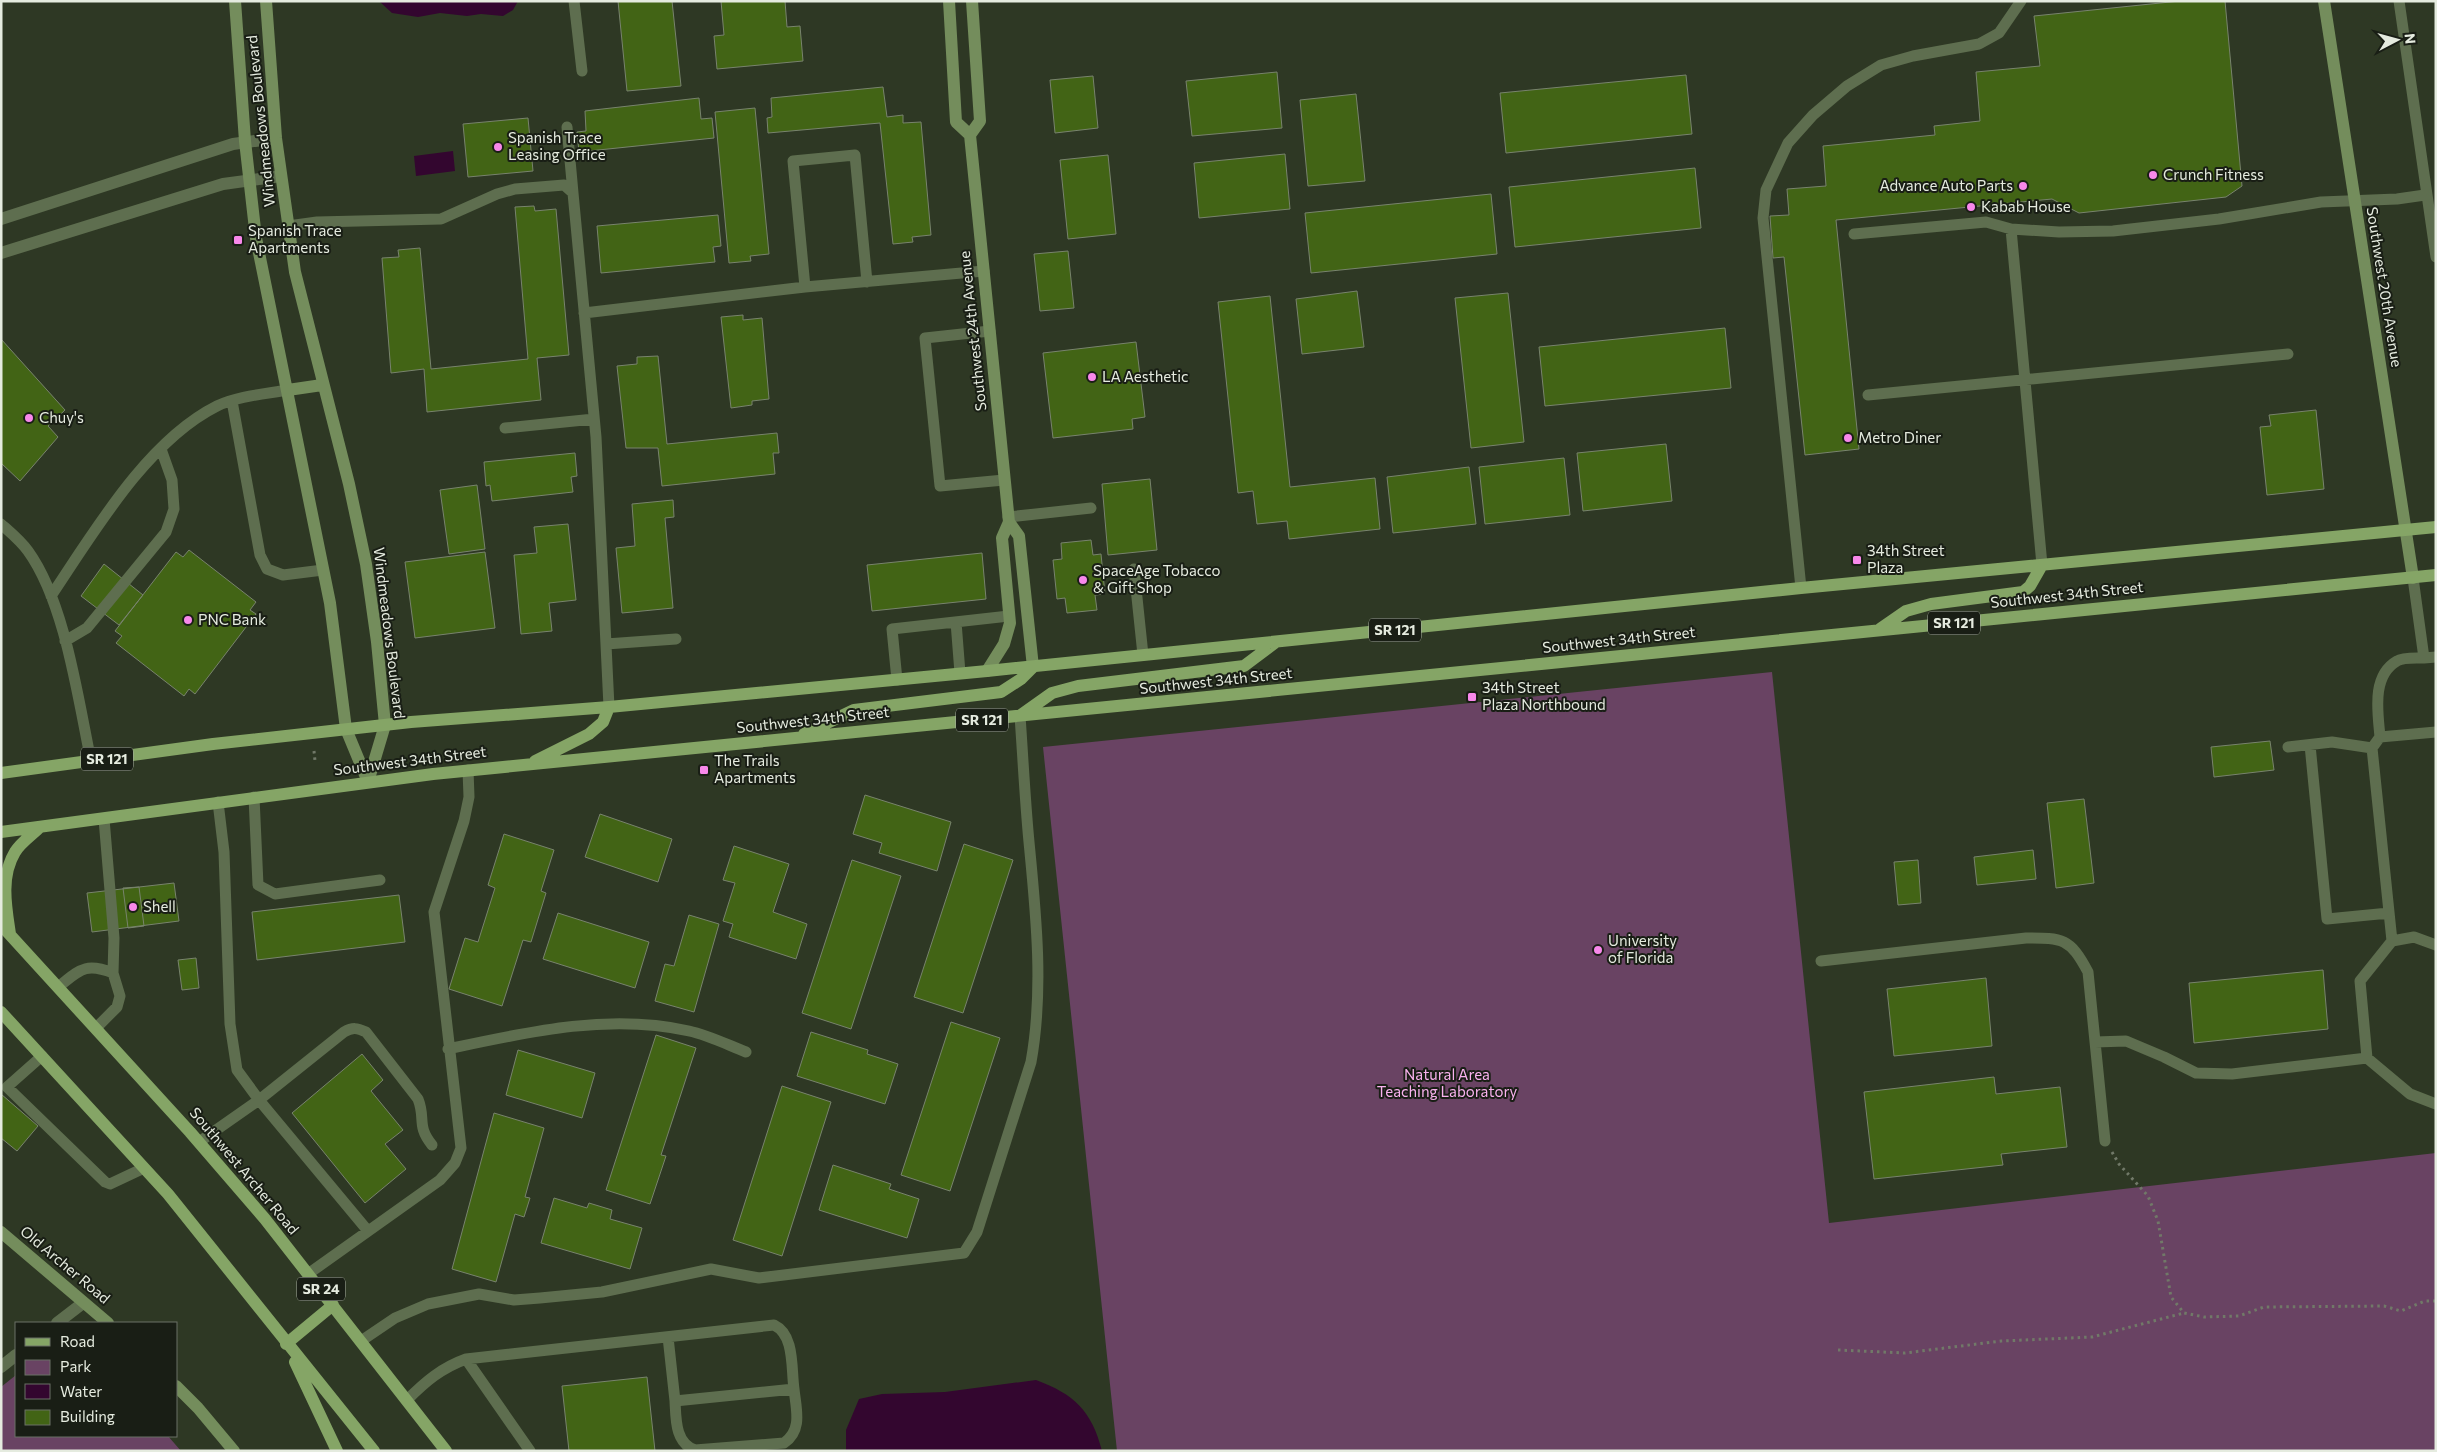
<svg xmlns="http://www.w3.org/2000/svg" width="2437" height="1452" font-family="Commissioner,sans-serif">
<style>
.green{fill:#694363}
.water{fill:#33062f}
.building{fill:#426415;stroke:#78836d}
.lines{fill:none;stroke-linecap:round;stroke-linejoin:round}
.path{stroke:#717968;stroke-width:3;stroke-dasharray:2.5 4;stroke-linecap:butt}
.lane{stroke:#5e6e4f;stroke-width:11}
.street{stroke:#5e6e4f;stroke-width:12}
.secondary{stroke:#748d5c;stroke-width:12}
.primary{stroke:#85a566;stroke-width:12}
.poi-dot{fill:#f888ea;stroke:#191e15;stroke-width:2}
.labels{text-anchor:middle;stroke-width:4;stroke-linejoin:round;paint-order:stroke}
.shield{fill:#191e15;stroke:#a8aea2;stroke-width:1}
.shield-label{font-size:14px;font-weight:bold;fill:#e5ebdf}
.street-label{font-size:15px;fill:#e5ebdf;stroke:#191e15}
.poi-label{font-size:15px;fill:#e5ebdf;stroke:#191e15;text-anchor:start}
.park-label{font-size:15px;fill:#fab2ef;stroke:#191e15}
</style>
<rect width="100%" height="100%" fill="#2e3824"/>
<path class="green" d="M1772 672 1829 1223 2436 1153V1451H1117L1043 747Z
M16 1375V1436H168L181 1451H1V1387Z"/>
<path class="water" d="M379 1H518L513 10 503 16 481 14 467 16 440 13 418 17 392 13Z
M453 151 455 171 416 176 414 156Z
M1036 1380C1074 1394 1092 1411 1102 1451H846V1430L859 1399 882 1394 945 1392Z"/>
<path class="building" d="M618 1H672L681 86 627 91Z
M721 1H785L787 27 800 26 803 61 717 69 714 36 724 35Z
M2180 1H2225L2242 186 2226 197 2079 213 2052 199 1836 220 1859 449 1805 455 1784 257 1773 258 1770 216 1789 215 1787 189 1826 186 1823 146 1935 135 1934 126 1980 121 1976 72 2040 66 2034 16Z
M1277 72 1282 128 1192 136 1186 81Z
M1686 75 1692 134 1506 153 1500 93Z
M1093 76 1098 128 1055 133 1050 80Z
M883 87 887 117 903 115V123L921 122 931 235 912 237 913 242 893 244 880 123 768 133 767 118 772 117 771 98Z
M1356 94 1365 181 1308 186 1300 100Z
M699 98 701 119 712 118 714 138 579 152 577 132 586 131 585 111Z
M755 108 769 254 750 256 751 261 729 263 715 112Z
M528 118 533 171 468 177 463 124Z
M1285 154 1290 209 1199 218 1194 163Z
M1108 155 1116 234 1068 239 1060 160Z
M1695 168 1701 228 1515 247 1509 187Z
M1491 194 1497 254 1311 273 1305 213Z
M534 206 535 211 556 209 569 355 537 358 541 400 427 412 424 369 391 373 382 258 399 257 398 250 420 248 431 369 528 359 515 207Z
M718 215 721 246 713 247 715 262 601 273 597 226Z
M1068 251 1074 308 1040 311 1034 254Z
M1357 291 1364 347 1302 354 1296 299Z
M1508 293 1524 442 1471 448 1455 298Z
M1270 296 1290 487 1375 478 1380 529 1289 539 1287 521 1257 524 1253 491 1238 493 1218 302Z
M743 315V320L762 318 769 399 752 401V405L731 408 721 317Z
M1725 328 1731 388 1545 406 1539 347Z
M1 339 65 410 48 426 58 437 20 481 1 463Z
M1136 342 1145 417 1132 419 1133 429 1053 438 1043 353Z
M658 356 667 444 777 433 779 453H773L775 474 662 486 658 448H626L617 366 637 364V357Z
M2316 410 2324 489 2267 495 2260 427 2271 426 2269 415Z
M1666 444 1672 501 1583 511 1577 453Z
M575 453 577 476 571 477 573 492 492 501 490 485 486 486 484 462Z
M1564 458 1570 515 1485 524 1479 467Z
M1469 467 1476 524 1393 533 1387 477Z
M1150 479 1157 550 1108 555 1102 484Z
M477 485 485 549 449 554 440 490Z
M673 500 674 517 665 518 673 608 622 613 616 548 635 546 632 504Z
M568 524 576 600 549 603 552 631 521 634 514 555 537 553 534 527Z
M1091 540 1093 555 1101 554 1105 594 1095 595 1097 610 1067 613 1065 598 1057 599 1053 560 1062 559 1061 543Z
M189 550 256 602 250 610 256 614 195 694 189 689 184 696 116 643 122 636 115 631 176 552 183 557Z
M485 552 495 628 415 638 405 562Z
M982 553 986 599 872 611 867 565Z
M104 564 143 595 119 625 81 596Z
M2270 741 2274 770 2214 777 2211 747Z
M865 795 951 822 937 871 879 853 882 843 853 834Z
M2084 799 2094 883 2056 888 2047 803Z
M600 814 672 839 658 882 585 857Z
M504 834 554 850 541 891 546 893 531 942 523 940 502 1006 449 989 465 938 478 942 495 888 488 885Z
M964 844 1013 860 963 1013 914 997Z
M734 846 789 864 773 912 807 924 796 959 729 937 733 924 723 921 735 883 723 880Z
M2033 850 2036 879 1977 885 1974 857Z
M852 860 901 876 851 1029 802 1013Z
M1918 860 1921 903 1898 905 1894 862Z
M174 883 179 921 92 932 87 893Z
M139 887 144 926 128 928 123 888Z
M399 895 405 942 257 960 252 912Z
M558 913 649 942 635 988 543 959Z
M689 915 719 924 694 1012 655 1001 665 964 674 966Z
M196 958 199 988 182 990 178 960Z
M2323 970 2328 1029 2194 1043 2189 983Z
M1986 978 1992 1046 1894 1056 1887 989Z
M951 1022 1000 1038 950 1191 901 1175Z
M811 1032 868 1050 867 1054 898 1064 885 1104 797 1076Z
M656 1035 696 1048 661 1155 666 1156 650 1204 606 1190Z
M518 1050 595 1073 582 1118 506 1095Z
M362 1054 383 1080 371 1091 403 1130 385 1144 406 1169 365 1203 292 1113Z
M1994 1077 1996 1094 2060 1087 2067 1147 2001 1154 2003 1165 1874 1179 1864 1092Z
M782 1086 831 1102 782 1256 733 1240Z
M1 1094 38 1126 17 1151 1 1138Z
M494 1113 544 1128 525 1197 530 1198 524 1217 515 1214 496 1282 452 1269Z
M833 1165 891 1184 889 1189 919 1199 907 1238 819 1210Z
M554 1198 587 1208 589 1203 612 1210 610 1219 642 1228 630 1269 541 1243Z
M647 1377 655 1451H569L562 1386Z"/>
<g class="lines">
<path class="path" d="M314 751 315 761
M2112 1152 2119 1164 2148 1196 2158 1221 2171 1297 2184 1313 2204 1317 2239 1316 2264 1307 2384 1306 2401 1311 2425 1301H2436
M1838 1350 1905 1353 2001 1341 2092 1337 2184 1313"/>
<path class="lane" d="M574 1 582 71
M2399 1 2436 257
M567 127 573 193
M288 226 317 222 441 219 497 194 515 189 564 185 573 193 596 437 609 707
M2011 229 2042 565
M1854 234 1986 222 2011 229 2059 232 2113 231 2219 219 2321 202 2397 199 2425 195
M805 287 793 161 855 155 867 282
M584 313 805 287 984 271
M990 331 925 338 940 486 1004 480
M1868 395 2288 354
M232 401 260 555 267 569 283 575 323 570
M505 428 594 419
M1008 517 1091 508
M1 524C10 532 21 541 28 551 65 602 78 699 91 761
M1134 569 1143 655
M2413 578 2424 658 2436 657
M1801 588 1763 218 1766 190 1788 143 1813 115 1847 86 1881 65 1913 56 1979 44 1999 33 2021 1
M51 596C94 532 147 441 217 406 238 396 265 394 288 390
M956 622 960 673
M65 641 87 628 166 532 174 509 172 480 161 449
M606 644 676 639
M897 680 892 629 1009 616
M2380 737 2436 732
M2310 745 2327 919 2389 913
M2288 747 2332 742 2372 748 2380 737C2378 713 2371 676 2397 661 2403 657 2417 658 2424 658
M254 797 258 885 275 894 380 880
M2392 941 2414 937 2436 945
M1821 961 2026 938C2063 938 2070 938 2088 972L2105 1141
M58 987C80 970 85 962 113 973
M96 1028 117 1007 120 996 113 973 114 938 104 819
M2095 1042 2126 1041 2164 1057 2196 1073 2232 1074 2367 1058 2360 981 2392 941 2372 748
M448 1049C527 1032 609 1013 689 1031 708 1035 728 1045 746 1052
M42 1056 7 1087 105 1182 110 1184 144 1168
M2367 1058 2410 1094 2436 1104
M199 1142 259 1100 237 1070 230 1024 224 852 218 802
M368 1231 259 1100 344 1032C353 1027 357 1028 366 1032L418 1099C426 1119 416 1125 432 1145
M308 1274 440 1180 455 1163 461 1148 434 912 464 821 469 797 468 770
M361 1341 395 1318 428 1304 479 1294 514 1300 540 1298 602 1292 711 1269 759 1278 964 1253 977 1232 1031 1062C1044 990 1036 914 1029 842 1025 800 1023 758 1020 716
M466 1359 530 1451
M407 1400C425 1382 441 1368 466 1359L774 1325C795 1335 791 1368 794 1389L675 1401 668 1337
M675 1401C676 1419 675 1443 695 1450L784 1443C803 1430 796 1409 794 1389"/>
<path class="street" d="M1 219 233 144 276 138
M1 253 223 184 281 176
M57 1323 83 1303
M1 1367 16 1355"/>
<path class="secondary" d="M235 1 245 141 256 238 330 603 346 729 368 782
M266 1 276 138 295 272 349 484 366 564 377 642 385 725 368 782
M949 1 956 122 970 135 1009 522 1002 538 1010 623 1004 644 987 671
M2324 1 2413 578
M970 135 980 121 972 1
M288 390 322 385
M1009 522 1019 536 1033 667
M1 1232 108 1323
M176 1386 198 1408 234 1451"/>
<path class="primary" d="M1880 629 1906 611 1931 604 2023 592 2030 586 2042 565
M1021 715 1052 693 1078 686 1244 666 1276 642
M804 734 854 710 1001 692 1021 679 1033 667
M535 761 589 734 603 722 609 707
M1 773 213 744 411 722 609 707 987 671 1801 588 2436 527
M1 832 433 774 2436 575
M1 925 190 1132 265 1219 446 1451
M10 934C6 907 0 877 15 852 20 843 32 835 40 827
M1 1012 168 1194 374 1451
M286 1344 333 1305
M295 1362 337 1451"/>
</g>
<g class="poi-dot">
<circle cx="498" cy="147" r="5"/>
<circle cx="2153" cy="175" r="5"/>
<circle cx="2023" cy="186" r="5"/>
<circle cx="1971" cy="207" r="5"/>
<rect x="233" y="235" width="10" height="10" rx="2.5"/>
<circle cx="1092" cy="377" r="5"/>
<circle cx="29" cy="418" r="5"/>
<circle cx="1848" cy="438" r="5"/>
<rect x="1852" y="555" width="10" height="10" rx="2.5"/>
<circle cx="1083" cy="580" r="5"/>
<circle cx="188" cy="620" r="5"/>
<rect x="1467" y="692" width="10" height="10" rx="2.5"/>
<rect x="699" y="765" width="10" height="10" rx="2.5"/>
<circle cx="133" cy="907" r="5"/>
<circle cx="1598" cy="950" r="5"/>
</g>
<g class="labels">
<g class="shield">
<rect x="1928" y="611.5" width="52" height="23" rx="4"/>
<rect x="1369" y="618.5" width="52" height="23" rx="4"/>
<rect x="956" y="708.5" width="52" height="23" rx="4"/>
<rect x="81" y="747.5" width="52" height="23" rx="4"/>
<rect x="297" y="1277.5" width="48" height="23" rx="4"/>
</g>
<g class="shield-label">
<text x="1954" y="628">SR 121</text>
<text x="1395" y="635">SR 121</text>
<text x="982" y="725">SR 121</text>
<text x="107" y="764">SR 121</text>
<text x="321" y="1294">SR 24</text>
</g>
<g class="street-label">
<text transform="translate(261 121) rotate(-96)" y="5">Windmeadows Boulevard</text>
<text transform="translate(2384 287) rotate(81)" y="5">Southwest 20th Avenue</text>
<text transform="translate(973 331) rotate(-96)" y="5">Southwest 24th Avenue</text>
<text transform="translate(2067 595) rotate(-6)" y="5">Southwest 34th Street</text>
<text transform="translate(389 633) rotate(83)" y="5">Windmeadows Boulevard</text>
<text transform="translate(1619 640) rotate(-6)" y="5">Southwest 34th Street</text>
<text transform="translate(1216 681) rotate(-6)" y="5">Southwest 34th Street</text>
<text transform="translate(813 720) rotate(-6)" y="5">Southwest 34th Street</text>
<text transform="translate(410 761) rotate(-7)" y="5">Southwest 34th Street</text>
<text transform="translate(244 1171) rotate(50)" y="5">Southwest Archer Road</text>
<text transform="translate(65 1265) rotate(40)" y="5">Old Archer Road</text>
</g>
<g class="poi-label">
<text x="508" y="143">Spanish Trace<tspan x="508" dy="17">Leasing Office</tspan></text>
<text x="2163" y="180">Crunch Fitness</text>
<text x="2013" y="191" text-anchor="end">Advance Auto Parts</text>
<text x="1981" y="212">Kabab House</text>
<text x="248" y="236">Spanish Trace<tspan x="248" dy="17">Apartments</tspan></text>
<text x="1102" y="382">LA Aesthetic</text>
<text x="39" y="423">Chuy's</text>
<text x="1858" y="443">Metro Diner</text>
<text x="1867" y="556">34th Street<tspan x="1867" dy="17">Plaza</tspan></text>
<text x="1093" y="576">SpaceAge Tobacco<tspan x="1093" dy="17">&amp; Gift Shop</tspan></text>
<text x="198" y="625">PNC Bank</text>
<text x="1482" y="693">34th Street<tspan x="1482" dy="17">Plaza Northbound</tspan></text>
<text x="714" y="766">The Trails<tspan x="714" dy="17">Apartments</tspan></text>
<text x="143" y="912">Shell</text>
<text x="1608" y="946">University<tspan x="1608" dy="17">of Florida</tspan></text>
</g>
<g class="park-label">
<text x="1447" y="1080">Natural Area<tspan x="1447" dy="17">Teaching Laboratory</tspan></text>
</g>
</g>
<rect width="2437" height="1452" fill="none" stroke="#e5ebdf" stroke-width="5"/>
<rect x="15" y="1322" width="162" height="115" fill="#191e15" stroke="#6b7066"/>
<rect x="25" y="1338" width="25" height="8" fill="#85a566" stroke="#6b7066"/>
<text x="60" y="1347" font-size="15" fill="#e5ebdf">Road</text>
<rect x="25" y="1360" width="25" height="15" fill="#694363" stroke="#6b7066"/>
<text x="60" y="1372" font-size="15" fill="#e5ebdf">Park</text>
<rect x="25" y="1384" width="25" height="15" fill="#33062f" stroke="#6b7066"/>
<text x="60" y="1397" font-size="15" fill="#e5ebdf">Water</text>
<rect x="25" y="1410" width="25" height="15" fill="#426415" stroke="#6b7066"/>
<text x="60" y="1422" font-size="15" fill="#e5ebdf">Building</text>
<g transform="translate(2397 40) rotate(84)" stroke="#191e15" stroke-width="4" paint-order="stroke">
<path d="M0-4L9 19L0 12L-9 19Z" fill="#e5ebdf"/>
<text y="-8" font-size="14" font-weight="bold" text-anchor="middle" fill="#e5ebdf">N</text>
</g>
</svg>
